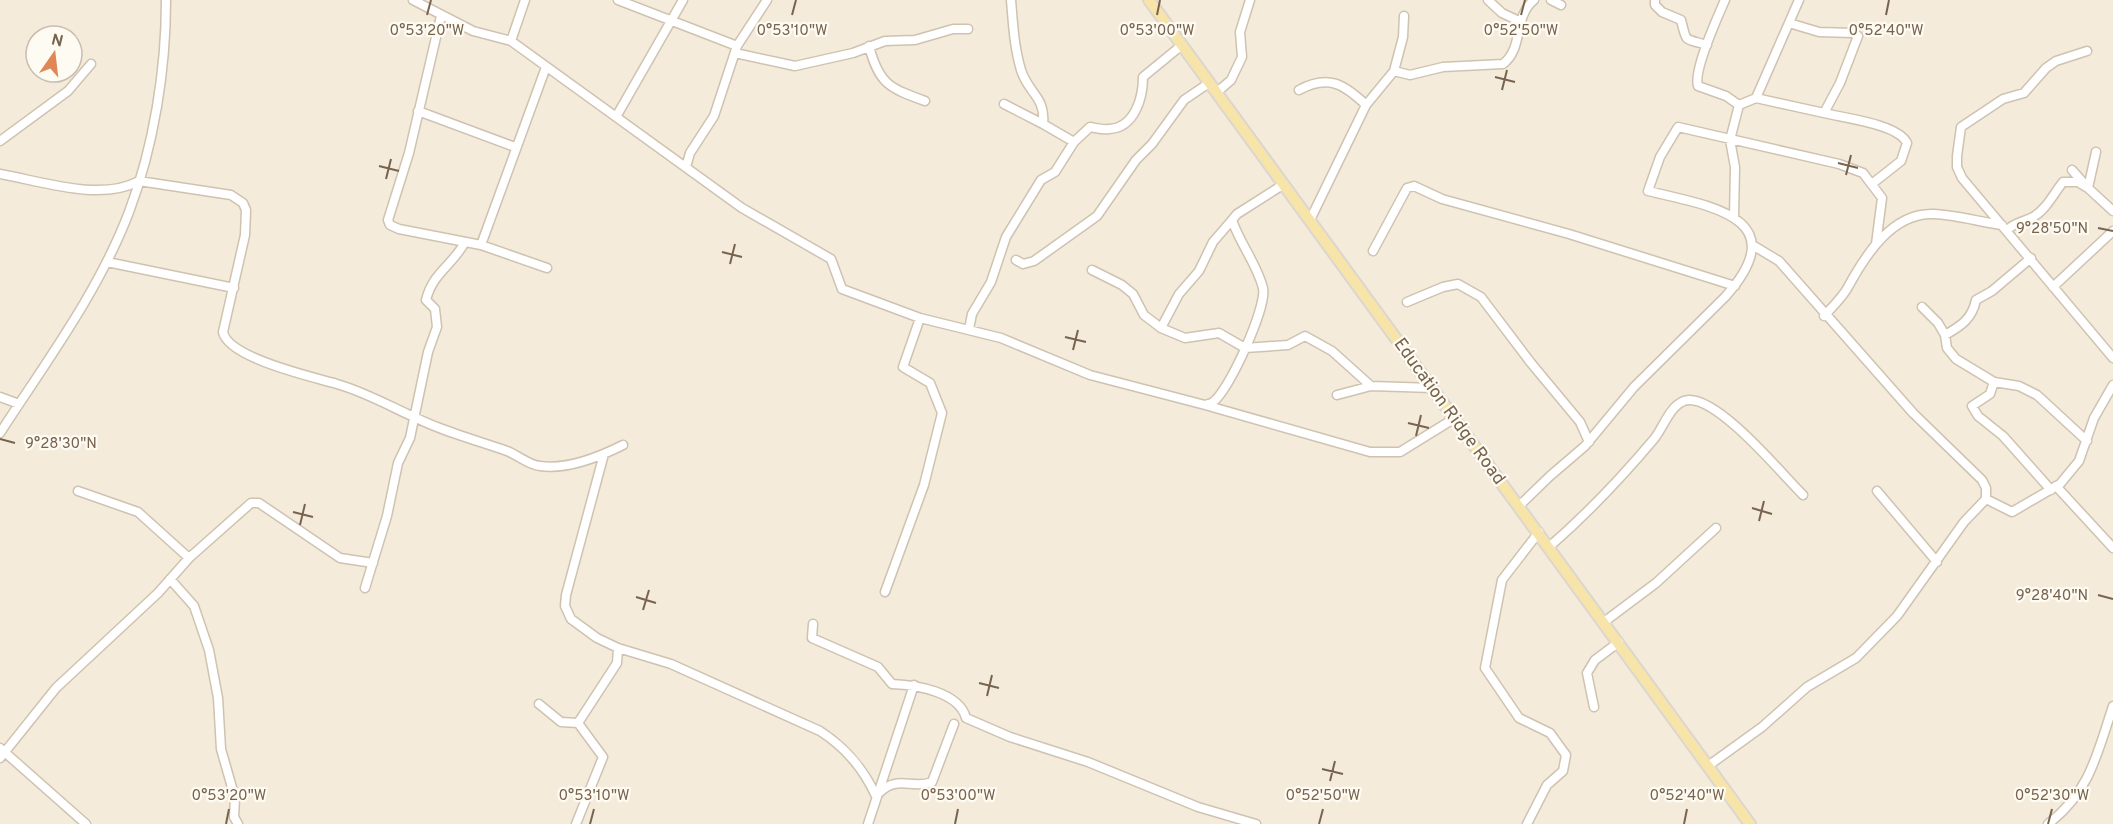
<svg xmlns="http://www.w3.org/2000/svg" width="2113" height="824" font-family="Overpass,sans-serif">
<style>
.residential{fill:#f4ebdb;fill-rule:evenodd}
.lines{fill:none;stroke-linecap:round;stroke-linejoin:round}
.minor-casing{stroke:#cfc2b1;stroke-width:11}
.major-casing{stroke:#dcd6d1;stroke-width:14}
.minor{stroke:#fff;stroke-width:8}
.major{stroke:#f7e4a8;stroke-width:10}
.ticks{fill:none;stroke:#78634f;stroke-width:2}
.labels{text-anchor:middle;stroke-width:4.5;stroke-linejoin:round;paint-order:stroke}
.street-label{font-size:18px;fill:#78634f;stroke:#fefbf3}
.ticks-label{font-size:15px;text-anchor:middle;fill:#78634f;stroke:#fefbf3;stroke-width:4.5;stroke-linejoin:round;paint-order:stroke}
</style>
<rect width="100%" height="100%" fill="#fcf8ec"/>
<path class="residential" d="M0 0H2113V824H0ZM36 36H72V72H36Z"/>
<g class="lines">
<defs>
<path id="minor" d="M413 0 473 31 511 41 525 0
M618 0 737 46
M1011 0C1013 23 1014 47 1021 70 1028 93 1046 97 1043 124L1074 142
M1488 0 1502 13 1519 21
M1551 0 1561 5
M1655 0V5L1662 12 1681 20C1687 43 1683 38 1707 45
M1725 0C1718 16 1693 71 1698 86L1726 96 1739 105
M441 16 409 153 388 220 390 225 399 229 481 245 547 268
M511 41 742 208 831 259 842 289 920 318 1001 338 1090 375 1205 405C1208 404 1211 404 1213 402 1229 391 1267 307 1263 288 1257 264 1240 244 1232 220L1237 214 1284 184
M869 46C879 84 889 88 925 101
M2087 51 2056 61 2046 68 2024 93 2003 99 1961 127 1957 156V167L1962 178 2113 358
M735 53 795 66 853 53 885 41 915 40 953 29H968
M1394 71 1410 75 1443 67 1503 64C1524 48 1513 17 1534 0
M1299 90C1328 74 1344 84 1366 105
M1216 93 1231 80 1242 57 1240 32 1250 0
M1756 98 1824 113 1840 83 1858 36 1853 33 1819 32 1789 23
M1004 104 1043 124
M418 111 515 147
M1824 113C1844 118 1898 124 1907 143L1901 161 1873 183
M616 117 683 0
M0 141 68 91 91 64
M2096 152 2088 188 2113 211
M686 167 690 153 714 116 737 46 767 0
M0 174C41 181 100 202 139 181L231 195 243 203 246 210 245 235 223 332C228 358 313 377 337 384 372 394 403 414 437 427 460 436 484 443 507 451 518 455 528 465 540 466 566 470 599 457 623 445
M1734 218 1735 167 1730 140 1739 105 1756 98 1799 0
M1310 220 1366 105 1394 71 1403 37 1404 16
M2007 230C2015 222 2024 222 2033 217 2046 210 2054 193 2063 182H2078L2088 188 2072 170
M481 245 546 67
M1754 246 1779 261 1913 413 1982 480 1986 488V499
M1373 251 1407 188 1414 186 1442 199 1569 234 1735 286
M1016 260 1023 264 1034 261 1097 216 1136 160 1152 144 1184 100 1209 83
M107 262 234 288
M1092 270 1122 285 1133 294 1144 315 1161 328 1185 338 1219 333 1245 348 1288 345 1305 336 1332 351 1371 386 1433 388
M2053 287 2113 231
M1407 302 1443 287 1458 284 1481 297 1531 363 1580 422 1589 442
M1922 307 1938 323 1945 335 1947 348 1956 359 1994 382 2019 386 2037 395 2087 441
M1824 316C1832 307 1843 297 1848 287 1865 256 1892 212 1934 214 1957 215 1980 222 2002 225
M1161 328 1179 294 1199 271 1213 242 1232 220
M969 329 972 314 991 282 1006 237 1041 180 1055 172 1074 142 1090 127C1096 128 1103 130 1109 129 1135 128 1143 97 1143 77L1182 45
M1945 335C1961 326 1972 319 1976 300L1992 291 2031 258
M1994 382 1990 394 1972 406 1978 416 2003 436 2051 490
M1337 395 1371 386
M0 397 19 404
M1205 405 1370 452H1400L1455 418
M0 433C46 362 99 291 129 212 154 146 166 69 166 0
M604 454 566 595 565 606 571 619 597 638 618 648 671 664 820 731C846 748 863 768 876 796
M2056 486 2113 548
M78 491 138 512 189 558
M1877 491 1937 562
M1986 499 2012 512 2060 484 2079 461 2094 418 2113 385
M1519 506 1550 476 1585 446 1634 387 1725 297C1796 218 1711 206 1648 191L1660 157 1678 127 1839 164 1863 173 1882 198 1876 244
M1549 547C1587 514 1622 477 1654 439 1664 427 1671 401 1689 400 1720 399 1780 472 1803 495
M170 579 194 606 209 650 218 698 221 749 235 798 234 817 238 824
M365 588 387 516 398 463 410 438 428 352 437 327 435 309 426 300C433 272 453 265 465 242
M885 592 924 485 942 413 930 383 903 367 920 318
M1604 622 1656 583 1716 528
M813 624 812 638 878 667 892 684C917 685 959 692 966 718L1010 737 1088 762 1198 807 1256 824
M539 704 561 722 578 723
M1594 707 1587 673 1595 660 1619 642
M0 748 86 824
M0 758 56 688 158 593 189 558 251 503H259L340 558 373 563
M1708 766 1762 727 1807 687 1856 658 1897 616 1964 522 1986 499
M879 793C898 774 912 790 932 782L954 724
M576 824 603 757 578 723 617 663 618 648
M868 824 914 685
M1527 824 1547 785 1563 771 1566 755 1550 733 1519 718 1485 668 1502 580 1539 532
M2048 824C2090 792 2097 754 2113 706"/>
<path id="major" d="M1149 0 1750 824"/>
</defs>
<use href="#minor" class="minor-casing"/>
<use href="#major" class="major-casing"/>
<use href="#minor" class="minor"/>
<use href="#major" class="major"/>
</g>
<path class="ticks" d="M427 15 431 0M792 15 796 0M1157 15 1160 0M1521 15 1525 0M1886 15 1889 0M1495 77 1515 82M1502 90 1507 70M1838 163 1858 168M379 166 399 171M1846 175 1851 155M386 179 391 159M2098 228 2113 231M722 252 742 257M730 264 735 244M1065 337 1086 342M1073 350 1078 330M1408 423 1429 428M1416 436 1421 415M0 439 15 443M1752 508 1772 514M293 512 313 517M1759 521 1764 501M300 525 305 504M2098 595 2113 599M636 597 656 603M643 610 649 590M979 683 999 688M987 696 992 675M1322 769 1343 774M1330 781 1335 761M226 824 229 809M590 824 594 809M955 824 958 809M1319 824 1323 809M1684 824 1687 809M2048 824 2052 809"/>
<g class="labels">
<g class="street-label">
<text transform="translate(1450 411) rotate(54)" y="6">Education Ridge Road</text>
</g>
</g>
<g class="ticks-label">
<text x="427" y="35">0°53'20"W</text>
<text x="792" y="35">0°53'10"W</text>
<text x="1157" y="35">0°53'00"W</text>
<text x="1521" y="35">0°52'50"W</text>
<text x="1886" y="35">0°52'40"W</text>
<text x="2052" y="233">9°28'50"N</text>
<text x="61" y="448">9°28'30"N</text>
<text x="2052" y="600">9°28'40"N</text>
<text x="229" y="800">0°53'20"W</text>
<text x="594" y="800">0°53'10"W</text>
<text x="958" y="800">0°53'00"W</text>
<text x="1323" y="800">0°52'50"W</text>
<text x="1687" y="800">0°52'40"W</text>
<text x="2052" y="800">0°52'30"W</text>
</g>
<g transform="translate(54 54) rotate(14)"><circle r="28" fill="#fefbf3" stroke="#c8beb1" stroke-width="1.5"/>
<path d="M0-4.5L10 22L0 15L-10 22Z" fill="#e08757"/>
<text y="-9" font-size="16" font-weight="bold" text-anchor="middle" fill="#78634f">N</text>
</g>
</svg>
